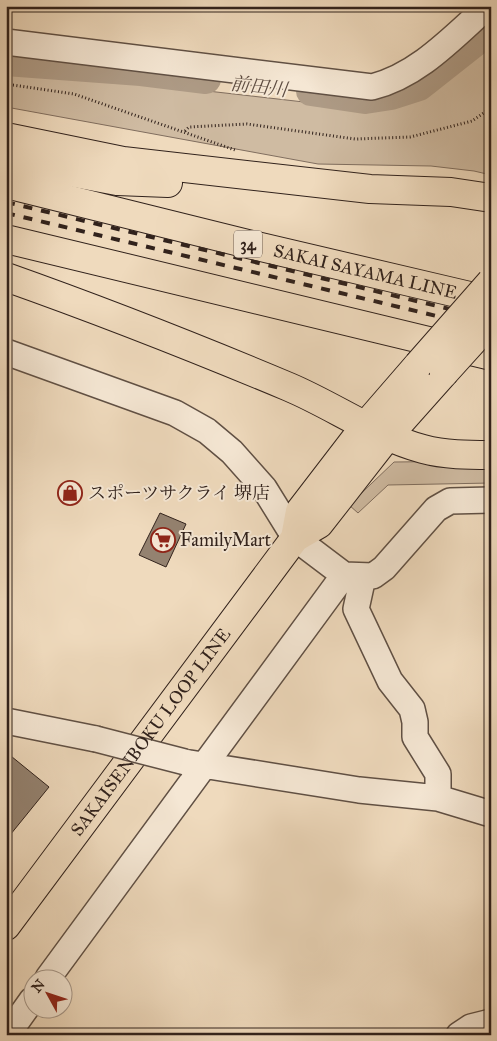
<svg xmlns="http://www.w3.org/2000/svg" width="497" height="1041" font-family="'IM FELL Great Primer','Noto Serif JP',serif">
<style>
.green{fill:#cfbba2;stroke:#806e5f}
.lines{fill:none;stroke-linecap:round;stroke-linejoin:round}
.river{stroke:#ae9b86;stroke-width:30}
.building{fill:#948270;stroke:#31221c}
.minor-casing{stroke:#605044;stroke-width:28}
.major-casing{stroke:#31221c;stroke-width:30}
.path{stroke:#31221c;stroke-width:3;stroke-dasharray:1 2.5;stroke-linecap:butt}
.minor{stroke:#f5e7d4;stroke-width:25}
.major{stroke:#efdabd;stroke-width:28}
.rail{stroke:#31221c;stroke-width:4;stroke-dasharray:9 9;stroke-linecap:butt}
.minor-bridge-casing{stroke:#605044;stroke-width:28;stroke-linecap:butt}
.major-bridge-casing{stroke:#31221c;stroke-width:30;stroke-linecap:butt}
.minor-bridge{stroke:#f5e7d4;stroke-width:25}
.major-bridge{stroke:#efdabd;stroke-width:28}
.labels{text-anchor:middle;stroke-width:4;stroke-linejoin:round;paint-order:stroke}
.shield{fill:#f5e7d4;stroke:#6c5d53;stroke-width:1}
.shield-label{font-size:16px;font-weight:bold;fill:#31221c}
.street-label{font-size:18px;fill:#31221c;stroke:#f5e7d4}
.poi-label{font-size:18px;fill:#31221c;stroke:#f5e7d4;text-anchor:start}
.water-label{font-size:19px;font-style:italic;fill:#5d4c41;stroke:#f5e7d4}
</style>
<rect width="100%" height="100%" fill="#efdabd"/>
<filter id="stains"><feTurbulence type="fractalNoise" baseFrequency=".004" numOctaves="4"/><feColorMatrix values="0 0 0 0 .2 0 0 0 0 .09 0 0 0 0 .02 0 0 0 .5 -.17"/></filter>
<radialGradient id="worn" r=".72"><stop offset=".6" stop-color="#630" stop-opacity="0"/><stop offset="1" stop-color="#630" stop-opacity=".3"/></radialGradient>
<path class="green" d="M491 40V175L474 171 431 166 318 164 6 107V68L374 110 431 89Z
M491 461V483L388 485 358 513 349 505 394 462Z"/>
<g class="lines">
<path class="river" d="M6 61 141 71 206 79
M311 91 365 99 391 95 419 86 491 29"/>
</g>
<path class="building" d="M160 513 186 524 166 567 139 555Z
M6 752 49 787 6 840Z
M236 1032V1035H203Z"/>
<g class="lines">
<defs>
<path id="minor" d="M6 42 372 87C419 75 453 37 488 6
M6 352 175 413 207 431 232 452 264 488 295 538 344 575 373 576 384 568 436 509 450 501 491 500
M363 577 356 609 390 681 412 709 415 722V737L438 774V798
M6 721 96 739
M190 763 359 790 438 798 491 814
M48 978 344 575
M7 1035 32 1000
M459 1035 471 1027 491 1022"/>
<g id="major">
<path d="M6 137 123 161 370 189 451 192 491 198"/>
<path d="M6 160 117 181 168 183"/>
<path id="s1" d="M6 184 248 244 491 301"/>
<path d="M6 239 491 356"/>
<path d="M6 277C102 311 196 348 289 387 334 406 375 436 423 449 445 455 468 455 491 455"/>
<path d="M295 538 300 511 366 425 418 365"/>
<path id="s2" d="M6 926 295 538 319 524 387 437 444 373"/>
</g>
</defs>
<use href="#minor" class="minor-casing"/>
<use href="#major" class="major-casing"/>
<path class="path" d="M6 84 74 94 235 150
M185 131 189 127 247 124 355 139 410 137 472 121 491 108"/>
<use href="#minor" class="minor"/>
<use href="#major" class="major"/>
<path class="rail" d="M6 202 491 319
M6 213 491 329"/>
<defs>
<path id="minor-bridge" d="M96 739 185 762"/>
<path id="major-bridge" d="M418 365 491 282
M444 373 491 321"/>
</defs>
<use href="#minor-bridge" class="minor-bridge-casing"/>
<use href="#major-bridge" class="major-bridge-casing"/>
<use href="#minor-bridge" class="minor-bridge"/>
<use href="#major-bridge" class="major-bridge"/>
</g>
<defs>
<symbol id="shop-ring" viewBox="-11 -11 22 22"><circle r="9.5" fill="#f5e7d4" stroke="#8f2418" stroke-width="1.5"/><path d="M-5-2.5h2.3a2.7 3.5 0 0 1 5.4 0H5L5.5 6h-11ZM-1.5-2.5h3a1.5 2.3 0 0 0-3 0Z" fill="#8f2418"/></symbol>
<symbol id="supermarket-ring" viewBox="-11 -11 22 22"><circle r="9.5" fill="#f5e7d4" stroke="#8f2418" stroke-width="1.5"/><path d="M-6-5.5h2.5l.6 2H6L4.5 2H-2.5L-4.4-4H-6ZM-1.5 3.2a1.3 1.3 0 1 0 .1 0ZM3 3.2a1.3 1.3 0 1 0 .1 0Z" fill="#8f2418"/></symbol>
</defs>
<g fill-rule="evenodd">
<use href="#shop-ring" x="56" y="479" width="28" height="28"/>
<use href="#supermarket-ring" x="149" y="526" width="28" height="28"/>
</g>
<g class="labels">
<rect class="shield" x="234" y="230.5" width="28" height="27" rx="4"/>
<g class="shield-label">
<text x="248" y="250">34</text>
</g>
<g class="street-label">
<text dy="6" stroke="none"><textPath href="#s1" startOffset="370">SAKAI SAYAMA LINE</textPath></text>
<text dy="6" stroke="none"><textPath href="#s2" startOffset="242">SAKAISENBOKU LOOP LINE</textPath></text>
</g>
<g class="poi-label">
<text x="88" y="499">スポーツサクライ 堺店</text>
<text x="180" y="546">FamilyMart</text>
</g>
<g class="water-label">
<text transform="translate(259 86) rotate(7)" y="7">前田川</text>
</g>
</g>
<rect width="497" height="1041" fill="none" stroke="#efdabd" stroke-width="25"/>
<rect x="8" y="8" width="482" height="1026" fill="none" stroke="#31221c" stroke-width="2.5"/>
<rect x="12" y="12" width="472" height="1016" fill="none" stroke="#31221c"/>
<g transform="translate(48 994) rotate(310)"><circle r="24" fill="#f5e7d4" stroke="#a7988a"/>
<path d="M0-4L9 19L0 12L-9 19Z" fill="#8f2418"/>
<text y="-8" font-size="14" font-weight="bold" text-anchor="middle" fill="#31221c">N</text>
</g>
<rect width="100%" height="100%" filter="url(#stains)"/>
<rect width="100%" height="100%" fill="url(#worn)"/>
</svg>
